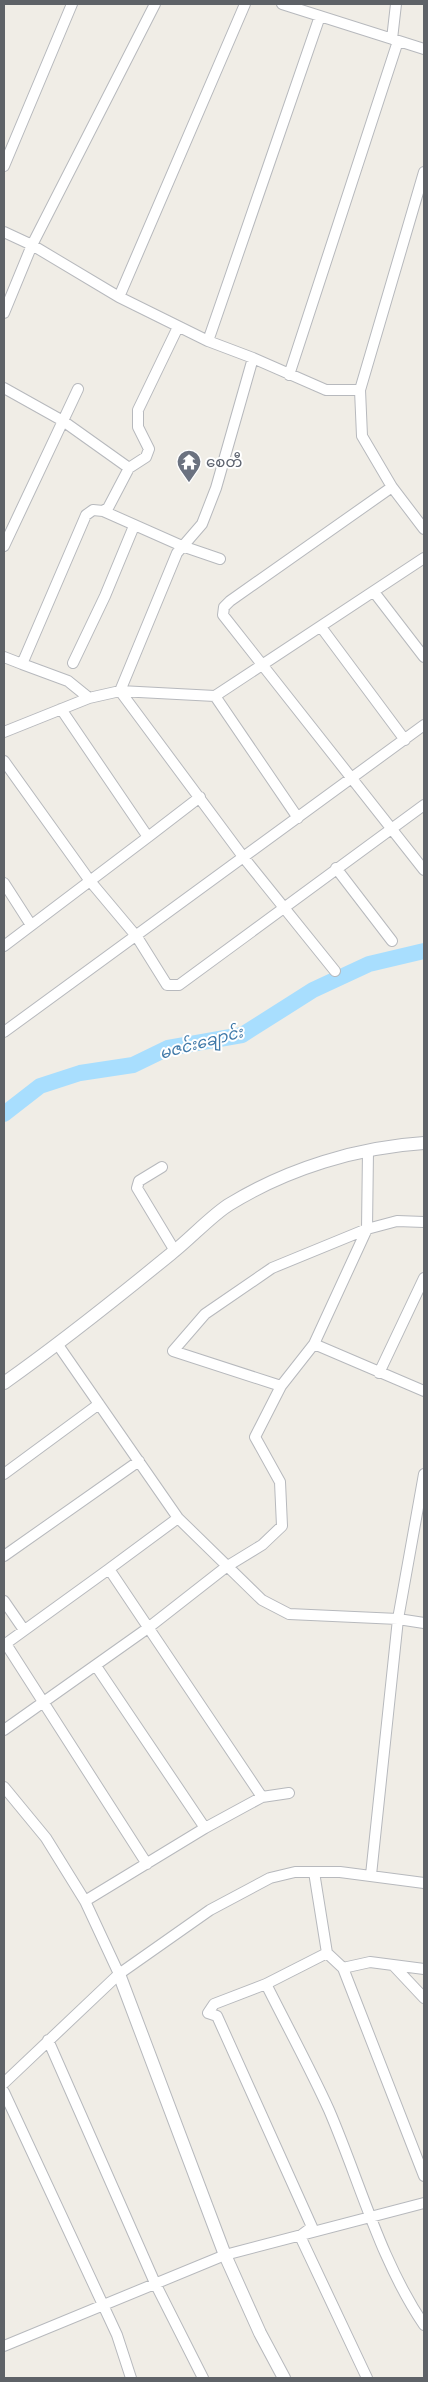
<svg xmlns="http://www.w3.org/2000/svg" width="428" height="2382" font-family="Commissioner,'Noto Sans Myanmar',sans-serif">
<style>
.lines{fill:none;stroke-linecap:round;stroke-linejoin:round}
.river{stroke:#a8defe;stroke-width:16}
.minor-casing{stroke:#b7b9bd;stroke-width:12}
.tertiary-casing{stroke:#b7b9bd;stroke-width:14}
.minor{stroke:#fff;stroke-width:10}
.tertiary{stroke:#fff;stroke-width:12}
.labels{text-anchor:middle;stroke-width:4;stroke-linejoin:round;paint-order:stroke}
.worship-label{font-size:15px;fill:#5b616d;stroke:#fff;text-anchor:start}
.water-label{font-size:16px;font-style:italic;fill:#417aa9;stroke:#fff}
</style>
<rect width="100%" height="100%" fill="#f0ede6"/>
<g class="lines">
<path class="river" d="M4 1114 40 1086 80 1073 133 1065 168 1048 242 1035 313 990 369 964 424 951"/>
<defs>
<path id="minor" d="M282 4 424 49
M392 39 396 4
M4 166 72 4
M424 172 360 390 362 436 392 487 424 529
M4 232 32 245 119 297 208 341 253 358 326 390H360
M119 297 245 4
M4 313 32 245 155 4
M208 341 320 16
M253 358 216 488 202 524 177 553 120 691 244 858 335 971
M289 375 398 41
M4 388 63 421 129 468
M392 487 230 601 224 607 223 615 424 870
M103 511 182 546 220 559
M4 546 78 389
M374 592 424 657
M321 627 405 740
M4 657 22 664 86 515 93 510 103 511 108 508 129 468 146 457 149 449 138 427V410L178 327
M73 663 105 596 134 526
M22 664 68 681 89 698
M215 696 298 818
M4 732 89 698 120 691 215 696 424 558
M4 761 90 881 137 937 167 985H179L424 805
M148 837 200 797
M336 868 392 941
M4 883 31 925
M4 946 148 837 61 709
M4 1032 424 725
M162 1167 139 1181 137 1188 175 1251
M314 1344 424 1391
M58 1345 178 1518 109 1569 262 1797 205 1828 85 1901 119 1974
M379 1373 424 1278
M281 1386 173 1351 205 1314 272 1268 367 1229 397 1221 424 1222
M4 1474 99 1404
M178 1518 262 1600 289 1614 398 1619 424 1623
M4 1556 139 1461
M4 1601 24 1630
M6 1644 147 1864
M4 1645 109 1569
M96 1666 205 1828
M4 1730 148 1628 226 1567 262 1545 282 1526 280 1482 255 1437 281 1386 314 1344 367 1229 368 1151
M4 1787 46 1838 85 1901
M262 1797 289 1793
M314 1872 327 1953 343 1968 424 2176
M371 1875 398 1619 424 1474
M327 1953 266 1984 214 2004 208 2013 217 2016 312 2227 300 2236 367 2378
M393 1965 424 1998
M343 1968 370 1962 424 1969
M266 1984C287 2026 310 2068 329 2110 360 2182 380 2260 424 2325
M48 2040 155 2283 203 2378
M4 2083 119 1974 210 1910 270 1878 295 1872H340L424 1883
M4 2092 117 2335 131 2378
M4 2346 225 2255 424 2203"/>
<path id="tertiary" d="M4 1383C62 1342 117 1298 172 1253 190 1239 213 1214 230 1204 287 1169 358 1147 424 1143
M119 1974 225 2255 260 2333 284 2378"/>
</defs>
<use href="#minor" class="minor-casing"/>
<use href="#tertiary" class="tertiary-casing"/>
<use href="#minor" class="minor"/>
<use href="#tertiary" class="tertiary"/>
</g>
<defs>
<symbol id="temple-pin" viewBox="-11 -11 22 30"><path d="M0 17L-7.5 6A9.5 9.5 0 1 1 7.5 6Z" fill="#6b7280" stroke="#fff"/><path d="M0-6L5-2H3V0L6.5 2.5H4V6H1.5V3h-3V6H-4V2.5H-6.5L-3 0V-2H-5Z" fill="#fff"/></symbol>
</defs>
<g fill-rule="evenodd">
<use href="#temple-pin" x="175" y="448" width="28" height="38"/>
</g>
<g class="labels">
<g class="worship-label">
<text x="206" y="467">စေတီ</text>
</g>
<g class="water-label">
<text transform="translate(201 1042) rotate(-15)" y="6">မဇင်းချောင်း</text>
</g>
</g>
<rect width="428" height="2382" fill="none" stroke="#5e6267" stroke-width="10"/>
</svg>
